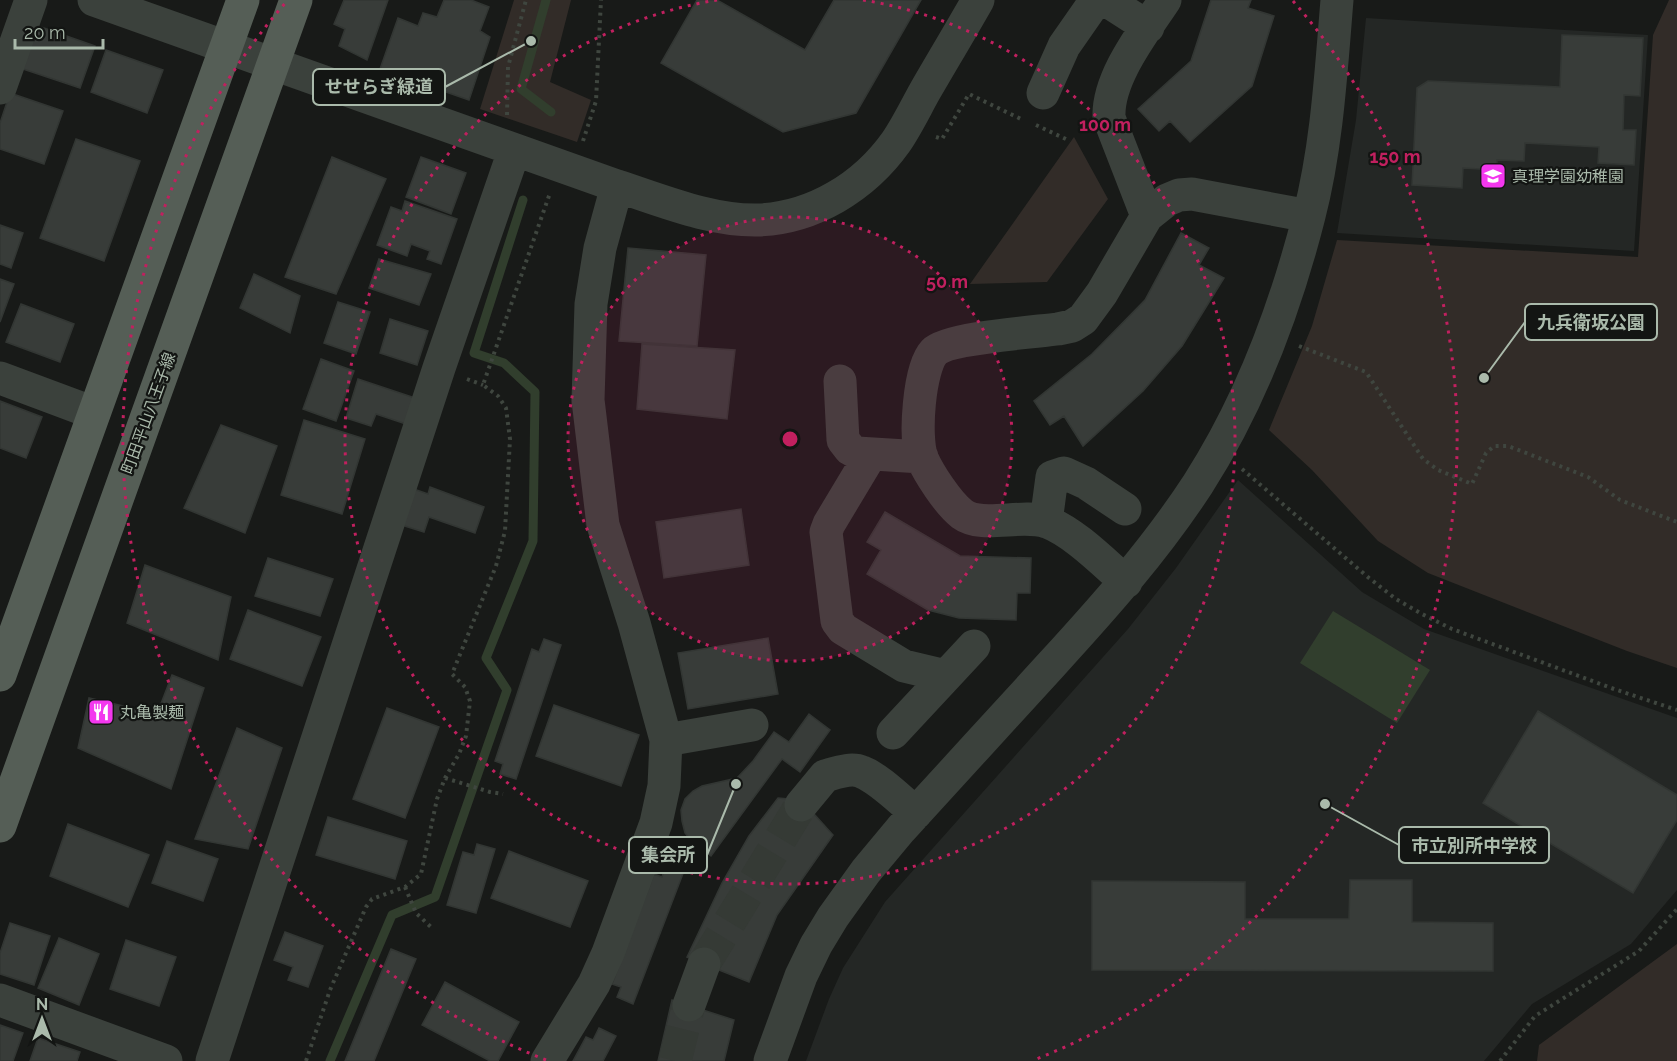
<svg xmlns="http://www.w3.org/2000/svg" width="1677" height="1061" font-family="Raleway,'Noto Sans JP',sans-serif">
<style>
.built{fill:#242725}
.green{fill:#322c28}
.water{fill:#313e2d}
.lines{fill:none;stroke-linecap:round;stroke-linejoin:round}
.stream{stroke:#313e2d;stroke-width:9}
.building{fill:#383c39;stroke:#323633;stroke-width:1.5}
.minor-tunnel{stroke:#353a35;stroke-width:33;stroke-dasharray:33 16;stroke-linecap:butt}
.path{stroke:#3f463f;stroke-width:4;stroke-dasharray:3 4.5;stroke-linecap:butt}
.minor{stroke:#3b413c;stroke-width:33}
.major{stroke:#555e56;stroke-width:33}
.ring{fill:none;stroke:#c1205f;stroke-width:3;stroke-dasharray:3 6}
.labels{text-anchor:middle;stroke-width:4.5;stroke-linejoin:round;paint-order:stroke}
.poi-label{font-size:16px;fill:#aabaab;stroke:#131513;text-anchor:start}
.street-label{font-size:16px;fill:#aabaab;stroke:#131513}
.centre{fill:#c1205f;stroke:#131513;stroke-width:3}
.ring-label{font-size:18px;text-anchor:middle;font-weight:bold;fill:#c1205f;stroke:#131513;stroke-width:4.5;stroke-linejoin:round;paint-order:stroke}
.leader{fill:none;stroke:#aabaab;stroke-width:2}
.callout-dot{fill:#aabaab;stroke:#131513;stroke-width:2}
.callout{fill:#131513;stroke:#aabaab;stroke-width:2}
.callout-label{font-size:18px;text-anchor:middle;font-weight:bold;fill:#aabaab}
</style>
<rect width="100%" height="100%" fill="#181a18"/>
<path class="built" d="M1366 18 1648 35 1634 251 1337 233 1356 120Z
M1238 480 1362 592 1424 629 1677 718V890L1631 944 1532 1004 1484 1061H806L829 999 843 968 885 902 1128 629 1176 568Z"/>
<path class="green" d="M514 0H571L550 82 591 100 577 142 480 109Z
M1669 0H1677V668L1627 651 1428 573 1378 541 1312 470 1269 430 1312 326 1337 240 1638 257 1653 35Z
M1074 137 1108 199 1047 282 970 284Z
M1677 944V1061H1537L1539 1045Z"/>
<path class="water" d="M1333 611 1430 670 1397 723 1300 663Z"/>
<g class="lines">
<path class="stream" d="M546 0 521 89 551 112
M330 1061 392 915 435 897 507 690 486 658 533 541 535 392 504 363 474 353 523 200"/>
</g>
<path class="building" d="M344 0H388L367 60 339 46 345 29 334 24Z
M444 0H471L489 7 480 31 490 37 469 100 380 69 398 18 418 26 423 13 437 17Z
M697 0H717L805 50 834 0H921L856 113 783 132 661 63Z
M1211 0H1251L1248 8 1274 16 1252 86 1190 142 1170 121 1159 131 1138 109 1191 61Z
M38 26 95 46 80 88 23 69Z
M1562 35 1643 38 1640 96 1624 95 1623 130H1636L1634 165 1598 163 1599 147 1525 143 1524 161 1497 160V170L1463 168 1462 188 1412 185 1417 88 1428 81 1560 87Z
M106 50 163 70 147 113 91 92Z
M10 93 63 111 44 164 0 149V123Z
M76 139 140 161 104 261 40 238Z
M332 157 386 179 336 294 285 277Z
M421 157 466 173 451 214 406 197Z
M405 201 457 219 441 264 427 259 430 251 411 244 407 256 377 245 391 207 402 211Z
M0 225 23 233 11 268 0 264Z
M1181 233 1209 248 1199 265 1224 278 1182 346 1143 391 1083 446 1064 416 1050 425 1034 401 1092 354 1145 300Z
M628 248 706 255 697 346 619 341Z
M379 259 431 274 419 305 369 288Z
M254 274 300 296 290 333 240 308Z
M0 279 14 284 0 322Z
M338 302 370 312 356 354 324 343Z
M21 304 74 324 60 362 6 342Z
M390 319 428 331 417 365 380 353Z
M642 344 735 350 727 419 637 409Z
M321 359 354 371 336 421 303 409Z
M358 379 415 398 406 424 376 414 371 426 346 418Z
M0 401 42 417 26 458 0 448Z
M304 420 365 439 342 514 281 495Z
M221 425 277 446 245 533 184 508Z
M408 487 428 494 430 487 484 507 475 533 429 517 424 532 395 523Z
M741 509 749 565 664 578 656 522Z
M885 512 960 556 1031 558 1030 593H1017L1016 620 959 618 928 610 867 574 881 550 867 542Z
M268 558 333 579 320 616 255 596Z
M145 565 231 597 218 660 127 623Z
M248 610 321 637 302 686 230 659Z
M768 638 778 694 688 709 678 653Z
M544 639 561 645 516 779 500 774 503 764 495 761 532 649 539 652Z
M172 675 204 688 171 789 78 748 89 698 157 714Z
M554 705 639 735 621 786 536 756Z
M387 708 439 727 405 818 353 799Z
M1538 711 1677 795V820L1633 893 1483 803Z
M809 714 830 730 800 772 782 759 711 856 693 843 685 833 682 821 681 810 685 799 693 791 702 786 737 778 753 761 774 732 789 742Z
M237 728 282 748 248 849 195 839Z
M778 798 789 799 801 805 815 815 833 835 777 915 749 982 687 957 722 883 749 836Z
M328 817 407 841 395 879 316 855Z
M68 824 149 855 128 907 50 876Z
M167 841 218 859 203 901 152 883Z
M477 844 495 849 476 913 447 905 463 852 474 855Z
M509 851 588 881 570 927 491 898Z
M666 864 684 871 633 1004 617 997 621 987 612 984 654 874 662 877Z
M1350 880H1412V922L1493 923V971L1092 970V881L1245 882V919H1349Z
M10 923 50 936 34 985 0 974V953Z
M285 932 323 946 308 987 288 980 293 967 274 960Z
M59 938 99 954 79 1005 38 988Z
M126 940 176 957 159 1006 110 989Z
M391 949 416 959 374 1061H345Z
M445 982 519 1022 498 1061H490L422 1025Z
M672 1000 734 1020 724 1061H658Z
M0 1025 23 1033 13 1061H0Z
M599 1028 616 1036 603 1061H573L586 1037 593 1040Z
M38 1038 80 1052 77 1061H30Z"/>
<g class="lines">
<path class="minor-tunnel" d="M704 964 801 805
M675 1061 689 1005"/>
<path class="path" d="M507 115 508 67 526 0
M1036 125 1070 141
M936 137 942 139 969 94 1023 120
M583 141 596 101 601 0
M1299 346 1366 372 1423 459 1438 470 1472 484 1486 453 1494 446H1508L1588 477 1620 500 1677 522
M467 379 483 385
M1242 469 1369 578 1396 599 1422 614 1452 629 1614 689 1677 710
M445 778 490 792 503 794
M405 887 416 913 432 928
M306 1061 330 990 366 907 372 899 405 887 421 874 437 799 445 778 459 754 466 736 470 701 465 687 452 674 496 566 505 531 510 439 506 408 498 396 483 385 550 193
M1500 1061 1535 1016 1639 951 1677 909"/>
<path class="minor" d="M94 0 617 186C661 200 710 221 758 220 813 218 864 187 896 142 907 126 916 107 925 91 943 60 961 30 978 0
M1106 0 1148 27
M0 88 31 0
M1043 93 1064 46 1096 0
M1147 216 1109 118C1107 78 1144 32 1165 0
M0 378 94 413
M840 381 843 440 850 449 857 453 922 457
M871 454 829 524 826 532 837 621 843 629 904 666 946 676
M1046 522 1052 477 1064 473 1086 483 1125 509
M1126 582C1103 562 1075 533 1047 522 1022 513 982 529 962 514 948 503 929 474 922 458 914 438 919 368 934 352 947 338 1035 332 1058 329L1072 326 1083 319 1102 293 1147 216 1167 200 1179 195 1192 194 1309 216
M893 733 974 646
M666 740 752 725
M801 805 825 776C836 773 851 767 862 772 880 779 901 801 916 813
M0 1000 166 1061
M689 1005 704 964
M212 1061 439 368 514 151
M547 1061 594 984 608 953 656 823 664 786 666 740 634 623 603 525 588 400 591 304 600 248 617 186
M770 1061 801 976 816 945 833 917 866 871 901 829C951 774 1001 720 1051 665 1104 607 1155 550 1198 484 1250 403 1285 310 1309 216 1327 146 1331 72 1337 0"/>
<path class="major" d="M0 675 243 0
M0 826 296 0"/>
</g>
<circle cx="790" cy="439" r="222" fill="#c1205f" fill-opacity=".12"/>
<g class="ring">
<circle cx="790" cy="439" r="222"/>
<path d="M863 0A445 445 0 1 1 717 0"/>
<path d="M546 1060A667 667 0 0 1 287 1M1293 1A667 667 0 0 1 1034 1060"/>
</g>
<defs>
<symbol id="school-square" viewBox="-11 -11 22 22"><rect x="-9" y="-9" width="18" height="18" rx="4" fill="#f337ee" stroke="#131513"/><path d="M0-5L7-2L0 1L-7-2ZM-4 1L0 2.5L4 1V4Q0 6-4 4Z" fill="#fff"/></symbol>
<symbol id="restaurant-square" viewBox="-11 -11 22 22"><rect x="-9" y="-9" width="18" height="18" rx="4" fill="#f337ee" stroke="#131513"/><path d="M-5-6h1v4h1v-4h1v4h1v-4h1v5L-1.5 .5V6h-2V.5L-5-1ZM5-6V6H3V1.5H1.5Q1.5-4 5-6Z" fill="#fff"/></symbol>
</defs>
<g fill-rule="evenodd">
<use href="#school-square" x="1478" y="161" width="30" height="30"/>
<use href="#restaurant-square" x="86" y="697" width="30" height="30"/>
</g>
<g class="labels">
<g class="poi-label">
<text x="1512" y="182">真理学園幼稚園</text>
<text x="120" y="718">丸亀製麺</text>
</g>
<g class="street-label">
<text transform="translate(148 413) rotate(-70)" y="6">町田平山八王子線</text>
</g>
</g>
<circle cx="790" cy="439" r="9" class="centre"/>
<g class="ring-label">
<text x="1105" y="131">100 m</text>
<text x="1395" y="163">150 m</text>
<text x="947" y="288">50 m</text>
</g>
<path class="leader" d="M531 41L445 87M1484 378L1525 322M1325 804L1399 845M736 784L707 855"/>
<g class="callout-dot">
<circle cx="531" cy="41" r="6"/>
<circle cx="1484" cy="378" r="6"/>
<circle cx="1325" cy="804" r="6"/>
<circle cx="736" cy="784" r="6"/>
</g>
<g class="callout">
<rect x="313" y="69" width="132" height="36" rx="6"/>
<rect x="1525" y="304" width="132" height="36" rx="6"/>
<rect x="1399" y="827" width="150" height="36" rx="6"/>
<rect x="629" y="837" width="78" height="36" rx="6"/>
</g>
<g class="callout-label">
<text x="379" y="93">せせらぎ緑道</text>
<text x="1591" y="329">九兵衛坂公園</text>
<text x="1474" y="852">市立別所中学校</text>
<text x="668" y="861">集会所</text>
</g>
<g transform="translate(42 1019)" stroke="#131513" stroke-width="4.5" paint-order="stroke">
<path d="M0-4.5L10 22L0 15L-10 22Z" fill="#aabaab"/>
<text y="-9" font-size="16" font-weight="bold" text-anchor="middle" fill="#aabaab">N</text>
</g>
<path d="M15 39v9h88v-9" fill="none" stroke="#aabaab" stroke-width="3"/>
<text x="24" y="39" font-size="18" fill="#aabaab" stroke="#131513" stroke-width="4.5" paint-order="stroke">20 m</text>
</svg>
